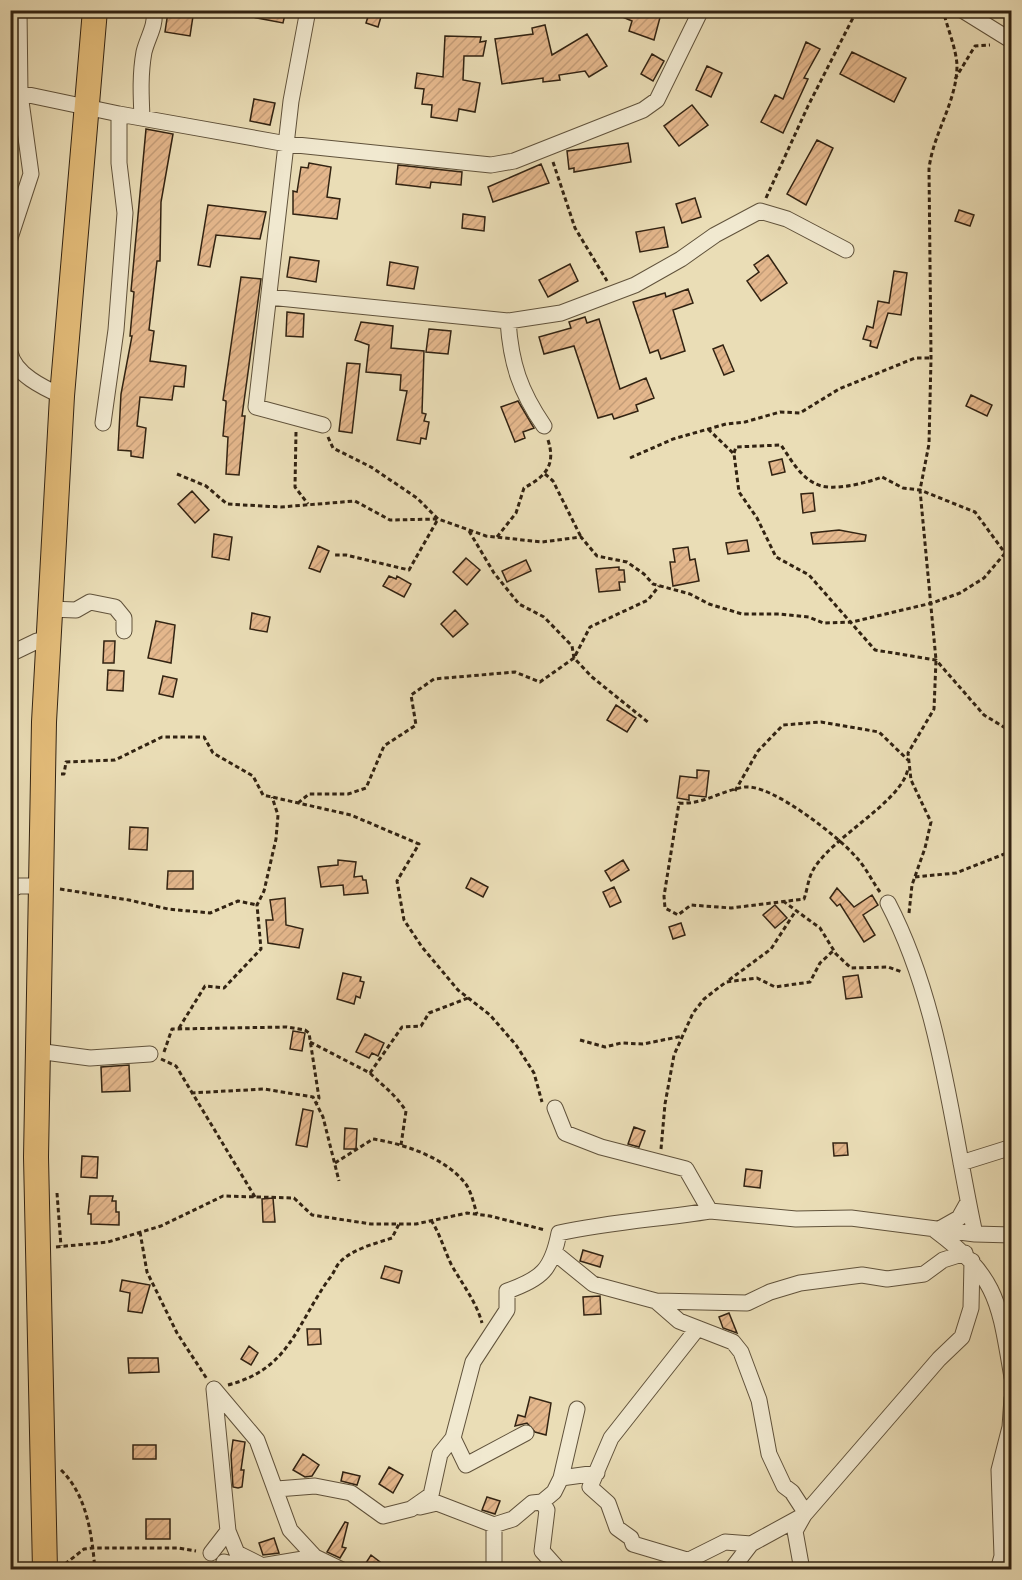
<svg xmlns="http://www.w3.org/2000/svg" width="1022" height="1580" font-family="'Sorts Mill Goudy',serif">
<style>
.building{fill:url(#building-hatch);stroke:#322312;stroke-width:1.5}
.lines{fill:none;stroke-linecap:round;stroke-linejoin:round}
.street-casing{stroke:#60523b;stroke-width:17}
.primary-casing{stroke:#322312;stroke-width:26}
.path{stroke:#322312;stroke-width:3;stroke-dasharray:4.5 3;stroke-linecap:butt}
.street{stroke:#f1e9d0;stroke-width:15}
.primary{stroke:#e5be7b;stroke-width:24}
</style>
<defs>
<pattern id="building-hatch" width="6" height="6" patternUnits="userSpaceOnUse" patternTransform="scale(1.5)"><rect width="6" height="6" fill="#e4b78c"/><path d="M-1 1l2-2M0 6l6-6M5 7l2-2" fill="none" stroke="#c49d78"/></pattern>
</defs>
<rect width="100%" height="100%" fill="#eaddb6"/>
<filter id="stains"><feTurbulence type="fractalNoise" baseFrequency=".00333" numOctaves="4"/><feColorMatrix values="0 0 0 0 .2 0 0 0 0 .09 0 0 0 0 .02 0 0 0 .5 -.17"/></filter>
<radialGradient id="worn" r=".72"><stop offset=".6" stop-color="#630" stop-opacity="0"/><stop offset="1" stop-color="#630" stop-opacity=".3"/></radialGradient>
<path class="building" d="M248 10H286L283 23 247 16Z
M370 10H383L378 27 366 23Z
M606 10H662L654 40 629 31 632 21Z
M168 12 193 16 190 36 165 32Z
M545 25 552 55 587 34 607 66 589 77 585 71 559 75 560 80 543 82V78L502 84 495 39 533 34 532 28Z
M445 36 481 37 480 42 486 41 483 56H464L463 80 480 83 475 112 459 109 457 121 431 117 432 105 422 104 424 89 415 88 417 73 443 77Z
M806 42 820 49 804 78 808 79 783 133 761 122 775 95 783 99Z
M852 52 906 78 894 102 840 74Z
M652 54 664 61 653 81 641 74Z
M707 66 722 73 711 97 696 90Z
M254 99 275 103 270 125 250 121Z
M692 105 708 125 679 146 664 126Z
M146 129 173 134 161 202 160 261H157L149 330 154 331 150 361 186 366 184 387 174 386 172 400 140 397 137 426 146 428 143 458 131 456V451L118 450 121 394 132 336H130L134 292 131 291Z
M817 140 833 148 806 205 787 194Z
M628 143 631 162 574 172V168L569 169 567 151Z
M309 163 331 167 327 197 340 199 337 219 293 214V191L297 192 301 167 308 168Z
M541 164 549 183 493 202 488 187Z
M398 165 462 172 461 185 431 182 430 188 396 184Z
M695 198 701 217 682 223 676 204Z
M208 205 266 212 260 239 216 235 210 267 198 265Z
M959 210 974 215 970 226 955 221Z
M463 214 485 217 484 231 462 228Z
M664 227 668 247 640 252 636 232Z
M768 255 787 283 761 301 747 281 759 272 754 265Z
M290 257 319 261 316 282 287 277Z
M390 262 418 267 414 289 387 285Z
M570 264 578 281 548 297 539 280Z
M894 271 907 273 901 315 888 313 877 348 870 346 871 341 863 339 867 326 873 328 878 301 889 303Z
M241 277 261 279 242 416H245L239 475 226 474 228 437 223 436 226 404V401L223 400Z
M688 289 693 303 673 310 685 351 661 359 658 350 650 353 633 302 665 293 666 297Z
M287 312 304 314 303 337 286 336Z
M585 317 587 323 599 319 620 389 646 378 654 398 636 405 638 411 614 419 612 414 598 418 574 346 544 354 539 337 571 328 569 322Z
M361 322 393 326 391 348 424 351 422 413 426 414 424 421 429 422 426 439 421 438 420 444 397 440 407 391 400 390 401 375 366 372 369 345 355 340Z
M429 329 451 331 448 354 426 352Z
M723 345 734 371 724 375 713 349Z
M347 363 360 364 352 433 339 431Z
M971 395 992 405 987 416 966 406Z
M518 401 534 428 523 432 525 438 515 442 501 407Z
M782 459 785 472 772 475 769 462Z
M192 491 209 510 195 523 178 504Z
M813 493 815 511 803 513 801 494Z
M839 530 866 535 865 541 813 544 811 533Z
M214 534 232 537 229 560 212 557Z
M747 540 749 551 728 554 726 543Z
M318 546 329 551 320 572 309 568Z
M688 547 690 560 695 559 699 581 673 586 670 562H675L673 549Z
M466 558 480 570 467 585 453 572Z
M526 560 531 571 507 582 502 571Z
M619 567V570H624L625 582H619L620 590 599 592 596 569Z
M389 576 396 579 397 576 411 584 404 597 383 586Z
M455 610 468 624 453 637 441 624Z
M252 613 270 617 267 632 250 629Z
M156 621 175 625 171 663 148 658Z
M104 641H115L114 663H103Z
M108 670 124 671 123 691 107 690Z
M163 676 177 679 173 697 159 694Z
M616 705 636 718 627 732 607 720Z
M697 770 709 771 706 797 689 795V800L677 798 680 776 697 778Z
M130 827 148 828 147 850 129 849Z
M338 860 356 862 354 877 362 876 363 880H366L368 893 344 895 343 885 321 887 318 867 338 865Z
M623 860 629 870 611 881 605 871Z
M168 871H193V889H167Z
M471 878 488 887 483 897 466 888Z
M614 887 621 902 610 907 603 892Z
M837 888 854 907 872 895 878 905 863 915 875 935 864 942 840 904 837 906 830 898Z
M285 898 286 925 303 929 299 948 268 943 266 920H273L270 900Z
M775 905 787 918 775 928 763 915Z
M681 923 685 935 673 939 669 927Z
M343 973 361 977 360 981 364 982 360 998 356 996 354 1004 337 999Z
M858 975 862 997 846 999 843 977Z
M293 1031 305 1033 302 1051 290 1049Z
M365 1034 384 1043 378 1056 372 1053 369 1058 356 1052Z
M129 1065 130 1091 102 1092 101 1067Z
M303 1109 313 1111 307 1147 296 1145Z
M634 1127 645 1131 639 1147 628 1144Z
M345 1128 357 1129 356 1149H344Z
M833 1143H847L848 1155 834 1156Z
M82 1156 98 1157 97 1178 81 1177Z
M746 1169 762 1171 760 1188 744 1186Z
M90 1196H113L112 1201H116V1212H119V1225L91 1224V1214H88Z
M273 1198 275 1222H263L262 1199Z
M583 1250 603 1256 600 1267 580 1261Z
M385 1266 402 1271 399 1283 381 1278Z
M122 1280 150 1285 142 1313 128 1311 130 1293 120 1291Z
M600 1296 601 1314 584 1315 583 1297Z
M729 1313 737 1333 723 1328 719 1317Z
M307 1329H320L321 1344 308 1345Z
M249 1346 258 1353 251 1365 241 1359Z
M128 1358H158L159 1372 129 1373Z
M530 1397 551 1403 546 1435 535 1432 527 1423 515 1426 518 1415 525 1417Z
M233 1440 245 1442 241 1470H244L242 1487 238 1488 233 1487 231 1455Z
M133 1445H156V1459H133Z
M303 1454 319 1465 312 1476 305 1477 293 1470Z
M389 1467 403 1475 393 1493 379 1484Z
M343 1472 360 1476 357 1485 341 1481Z
M487 1497 500 1501 495 1514 482 1510Z
M146 1519H170V1539H146Z
M345 1522 348 1523 342 1547 346 1548 340 1558 327 1552Z
M274 1538 279 1553 263 1555 259 1543Z
M371 1555 380 1562 375 1569H362Z"/>
<g class="lines">
<defs>
<path id="street" d="M308 10 291 101 256 407 323 425
M962 10 1012 41
M10 91 119 114V163L125 213 116 330 103 423
M119 114 287 144 491 165 514 161 643 110 657 100 701 10
M142 118C141 95 140 74 144 52 148 36 156 27 154 10
M10 238 31 174 20 94 19 10
M269 297 508 321 561 313 635 285 681 259 715 235 760 211 787 219 846 250
M508 321C511 364 520 391 544 426
M10 352C14 374 44 388 62 396
M49 609 76 610 90 602 115 607 124 618V631
M10 654 37 641 48 643
M10 890 19 886H41
M37 1051 90 1058 150 1054
M555 1108 565 1133 601 1147 686 1169 710 1211 796 1219 851 1218 975 1234C951 1124 941 1005 888 903
M961 1163 1012 1147
M968 1202 959 1218 936 1231C999 1278 999 1304 1012 1377
M975 1234 1012 1235
M555 1253 593 1284 656 1301 747 1303 770 1292 800 1283 862 1275 887 1279 924 1274 943 1260 965 1253
M656 1301 679 1321 733 1342 741 1352 759 1400 769 1454 784 1486 792 1492 805 1512
M214 1389 257 1440 290 1530 315 1557 248 1568 224 1562
M526 1433 466 1465 453 1438 473 1362 507 1310V1291C542 1279 552 1269 559 1233 609 1222 659 1219 710 1211
M561 1478 577 1409
M277 1489 315 1486 351 1493 383 1516 411 1509 431 1495 440 1454 453 1438
M542 1502 554 1492 561 1478 597 1473
M420 1507 437 1503 494 1525
M228 1531 237 1553 259 1564
M211 1553 228 1531 214 1389
M315 1557 342 1570
M690 1561 633 1544 631 1538 617 1528 608 1503 590 1487 611 1438 697 1329
M494 1570V1525L513 1519 532 1503 542 1502 547 1510 542 1551 559 1570
M669 1570 725 1542 751 1544 804 1515
M731 1570 751 1544
M802 1570 795 1531 804 1515 939 1359 962 1337 971 1308 972 1261
M998 1570 1002 1556 999 1470 1010 1427 1012 1398"/>
<path id="primary" d="M45 1570 36 1157 44 722 62 396 95 10"/>
</defs>
<use href="#street" class="street-casing"/>
<use href="#primary" class="primary-casing"/>
<path class="path" d="M955 79 975 46 990 45
M553 162 575 228 607 281
M766 198 808 106 857 10
M708 429 734 454 739 492 757 518 776 557 809 575 875 650 936 660 984 715 1012 732
M296 432 295 487 308 504
M328 437 333 448 371 467 417 498 438 519 486 536 542 542 581 537 597 556 627 562 644 574 653 584 690 594 709 604 742 614H779L809 617 823 623 852 622 932 603 960 593 984 578 1012 545
M734 453 736 447 781 445C790 458 800 477 816 484 832 492 866 483 882 477L903 488 920 490 975 512 1005 553 1012 558
M630 458 673 439 726 424 745 422 780 412 800 413 839 389 915 358H931
M177 474 206 486 227 504 281 507 355 501 390 520 438 519 409 570 346 555H335
M545 474 553 481 581 537
M469 531 494 573 519 604 544 617 572 646 574 658 592 677 649 723
M497 537 516 513 524 488C546 476 556 465 548 440
M61 774H64L66 762 115 760 162 737H204L213 753 253 776 263 795 351 815 419 844 397 881 404 920 422 947 458 990 490 1015 516 1045 534 1073 542 1102
M735 791 758 751 783 725 821 722 879 732 909 761
M298 803 309 794H348L366 788 384 746 416 725 411 695 434 679 515 672 540 682 574 658 590 627 648 600 659 586
M915 877 956 873 1012 851
M60 889 129 900 168 909 210 913 238 901 257 905
M880 892C872 881 866 868 857 858 839 837 772 784 745 787 722 790 703 805 679 803L664 896 665 908 678 915 691 905 731 908 804 899C807 891 808 880 812 872 829 838 903 802 908 768
M783 901 820 928 836 954 851 968 888 967 902 972
M909 913 912 885 925 848 931 822 911 780 908 753 934 709 936 660 920 490 929 444 931 358 929 169C933 133 957 102 957 65 956 48 947 27 943 10
M729 980 771 949 795 912
M179 1028 205 986 224 988 261 949 257 905 264 891 276 839 278 815 272 797
M580 1040 605 1047 621 1043 643 1044 683 1036
M310 1042 370 1073 402 1027 421 1026 429 1013 468 998
M164 1052 172 1029 287 1027 305 1030 309 1033 319 1098 316 1104
M161 1059 176 1066 255 1197
M370 1073C384 1087 395 1094 406 1111L401 1145
M191 1093 264 1089 313 1097 323 1117 339 1181
M661 1149 665 1104 674 1055 693 1013 704 999 726 982 757 978 775 987 810 982 820 963 833 951
M335 1163 373 1139C404 1144 444 1157 465 1183 471 1190 474 1205 477 1214
M57 1193 61 1246
M431 1220C440 1234 444 1249 451 1264 462 1284 476 1301 482 1323
M140 1232 147 1272 177 1333 207 1379
M56 1247 108 1242 161 1226 223 1196 294 1198 312 1215 371 1224H416L467 1213 490 1216 545 1230
M228 1385C290 1369 296 1325 329 1279 333 1275 335 1268 339 1263 352 1249 374 1244 392 1238L399 1224
M61 1470C87 1495 92 1535 95 1570
M65 1564 84 1549 93 1548H178L196 1551"/>
<use href="#street" class="street"/>
<use href="#primary" class="primary"/>
</g>
<rect width="1022" height="1580" fill="none" stroke="#eaddb6" stroke-width="36"/>
<rect x="12" y="12" width="998" height="1556" fill="none" stroke="#322312" stroke-width="3"/>
<rect x="18" y="18" width="986" height="1544" fill="none" stroke="#322312" stroke-width="1.5"/>
<rect width="100%" height="100%" filter="url(#stains)"/>
<rect width="100%" height="100%" fill="url(#worn)"/>
</svg>
